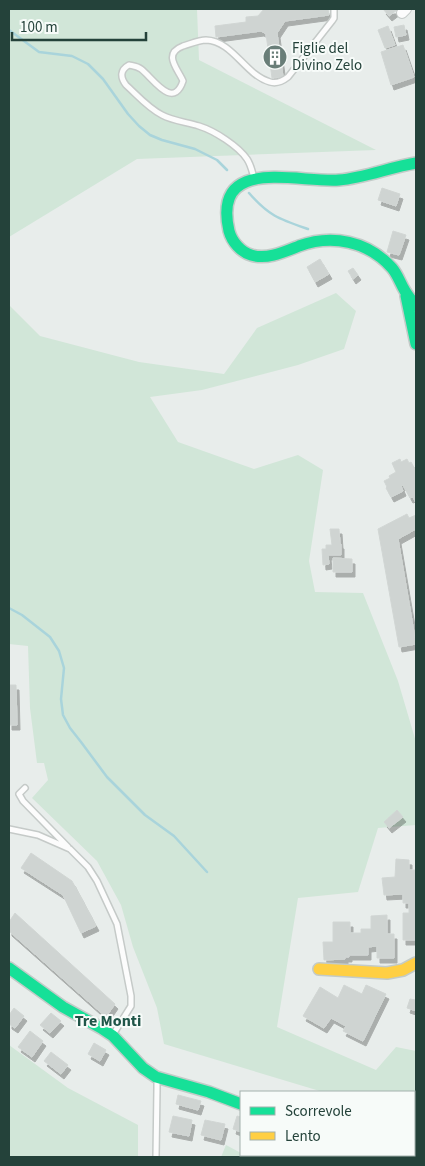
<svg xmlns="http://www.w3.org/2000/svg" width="425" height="1166" font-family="'Source Sans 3',sans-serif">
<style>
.green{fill:#d1e6d8}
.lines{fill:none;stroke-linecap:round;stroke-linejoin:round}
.stream{stroke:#a9d4db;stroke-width:2.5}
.building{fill:#cfd4d2;stroke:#d1d6d4;filter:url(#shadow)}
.lane-casing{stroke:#c5cac8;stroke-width:8}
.street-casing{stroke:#c5cac8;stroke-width:12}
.fast-casing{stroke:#c3cbc8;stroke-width:14}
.slow-casing{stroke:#c3cbc8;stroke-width:14}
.lane{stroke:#fcfcfc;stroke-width:5}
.street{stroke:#fcfcfc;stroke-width:10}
.fast{stroke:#16e098;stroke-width:11}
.slow{stroke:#ffcf43;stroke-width:11}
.labels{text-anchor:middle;stroke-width:4;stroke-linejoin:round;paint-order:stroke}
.poi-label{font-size:15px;fill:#24423a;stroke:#f7fbf9;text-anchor:start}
.neighbourhood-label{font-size:16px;font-weight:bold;fill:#1f5548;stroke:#f7fbf9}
</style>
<defs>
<filter id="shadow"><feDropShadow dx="3" dy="5" stdDeviation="0" flood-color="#0004"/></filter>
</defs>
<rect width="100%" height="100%" fill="#e8edeb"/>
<path class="green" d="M9 9H197L199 60 376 150 137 159 9 237Z
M336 293 356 311 344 349 298 365 202 390 150 397 178 442 254 469 298 455 323 470 309 561 315 592 363 593 398 681 416 742V825L378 828 358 892 298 898 277 1027 376 1070 396 1047 416 1051V1123L414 1121V1092H323L164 1044 157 1008 133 947 121 905 97 861 32 798 48 780 44 763H37L30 708 28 646 9 644V305L40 336 139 362 224 374 257 328Z
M9 1045 68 1088 138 1125V1157H9Z
M226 1145 241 1153V1155L248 1157H221Z"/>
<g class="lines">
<path class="stream" d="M9 30 39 52 72 56 88 64 103 79 128 114 139 126 150 135 162 140 195 149 217 160 227 170
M249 193C269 216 279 219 308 229
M9 608 22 615 50 637 59 651 64 668 61 699 63 715 70 728 81 742 107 777 145 815 174 836 207 872"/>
</g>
<path class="building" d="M264 9H283L286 10 296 9H328L329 15 285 21 277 33 283 77 272 78 266 34 261 31 216 37 215 26 246 22V17L258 16Z
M383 9H396L397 10 389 16Z
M404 25 406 35 396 37 394 27Z
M388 26 395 45 385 48 378 30Z
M403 45 414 77 391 85 381 52Z
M382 188 400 194 396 206 378 200Z
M393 231 406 235 399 255 387 252Z
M320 259 329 274 315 282 307 267Z
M353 268 358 275 353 279 348 271Z
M400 459 401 462 407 459 409 463 411 462 416 471V503L413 497 410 498 403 485 401 486 403 491 391 497 386 488 387 487 384 481 390 478 389 476 396 472 392 463Z
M407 514 409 518 416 515V529L398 539 416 644 399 647 378 529Z
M330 529H339L340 544H341V555H328L329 564 323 565 322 549H326V545H332Z
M333 558 352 559V572H333Z
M9 685H16L17 725H9Z
M397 810 403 817 389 828 384 822Z
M31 853 72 881 96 926 81 933 63 895 21 868Z
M396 859 409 860V870H416V940H403V913H409V903H403V894L384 895 382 878 395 877Z
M15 913 115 1004 106 1017 9 931V922Z
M387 915V934H394V958H377V946L368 947V955H349V957H345V959L324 960 323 942H333V922H350V933H361V929H371V916Z
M344 985 362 994 366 985 386 994 363 1041 343 1031 346 1026 331 1018 324 1028 303 1016 320 987 338 998Z
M410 999 416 1000V1011L407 1008Z
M14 1008 24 1016 15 1028 9 1024V1015Z
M51 1013 61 1021 50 1033 40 1025Z
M30 1031 43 1041 32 1057 18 1047Z
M94 1043 106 1050 100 1061 88 1054Z
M51 1052 68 1065 61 1074 44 1061Z
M178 1095 201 1101 198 1110 176 1104Z
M173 1116 192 1120 189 1136 169 1132Z
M237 1116 241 1117V1132L233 1129Z
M205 1120 225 1124 221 1140 201 1135Z
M353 1155H373L372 1157H352Z"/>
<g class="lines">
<defs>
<path id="lane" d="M254 178C252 171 251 165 247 159 238 146 215 131 199 126 187 122 173 121 162 115 148 108 137 95 126 85 120 77 120 70 129 65 134 66 137 66 141 69 152 77 173 111 183 81 178 69 162 54 183 46 190 44 199 40 206 40 233 41 245 75 270 82 277 84 283 81 288 77L332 21 334 18V9
M25 788 19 794 23 801 68 847
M9 829 38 835 70 849 88 867 97 881 117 924 131 996V1006L114 1033
M156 1157 157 1088V1080"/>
<path id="street" d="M402 13 406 9
M414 1154 416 1155"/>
<path id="fast" d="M416 163C390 167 365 178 339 180 296 183 212 155 229 231 232 242 241 252 251 255 267 260 284 252 299 246 332 234 368 241 392 268 398 275 400 283 405 291 408 296 412 301 416 306
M406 296 416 344
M9 968 63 1007 101 1028 113 1036 143 1068 156 1077 209 1092 241 1104"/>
<path id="slow" d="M319 969 387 973 403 970 416 963"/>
</defs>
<use href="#lane" class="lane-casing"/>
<use href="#street" class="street-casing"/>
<use href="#fast" class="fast-casing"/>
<use href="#slow" class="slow-casing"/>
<use href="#lane" class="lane"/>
<use href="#street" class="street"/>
<use href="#fast" class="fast"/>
<use href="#slow" class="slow"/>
</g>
<defs>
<symbol id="building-disc" viewBox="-11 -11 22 22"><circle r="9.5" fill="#697e78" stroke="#f7fbf9"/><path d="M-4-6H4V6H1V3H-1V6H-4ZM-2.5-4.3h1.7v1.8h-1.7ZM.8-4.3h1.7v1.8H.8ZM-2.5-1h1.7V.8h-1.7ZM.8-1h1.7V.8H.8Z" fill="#fff"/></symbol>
</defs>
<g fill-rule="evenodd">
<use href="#building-disc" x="261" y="43" width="28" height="28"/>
</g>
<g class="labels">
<g class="poi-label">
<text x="292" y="53">Figlie del<tspan x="292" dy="17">Divino Zelo</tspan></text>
</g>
<g class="neighbourhood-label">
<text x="108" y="1026">Tre Monti</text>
</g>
</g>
<rect width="425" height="1166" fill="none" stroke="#24423a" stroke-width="20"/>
<rect x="240" y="1091" width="175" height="65" fill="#f7fbf9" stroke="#a3b1ad"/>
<rect x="250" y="1107" width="25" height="8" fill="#16e098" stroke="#a3b1ad"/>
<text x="285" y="1116" font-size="15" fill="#24423a">Scorrevole</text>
<rect x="250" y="1132" width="25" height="8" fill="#ffcf43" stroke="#a3b1ad"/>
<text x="285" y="1141" font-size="15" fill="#24423a">Lento</text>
<path d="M12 32v8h134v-8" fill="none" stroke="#24423a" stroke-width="2.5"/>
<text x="20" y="32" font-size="15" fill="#24423a" stroke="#f7fbf9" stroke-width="4" paint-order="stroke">100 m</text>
</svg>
